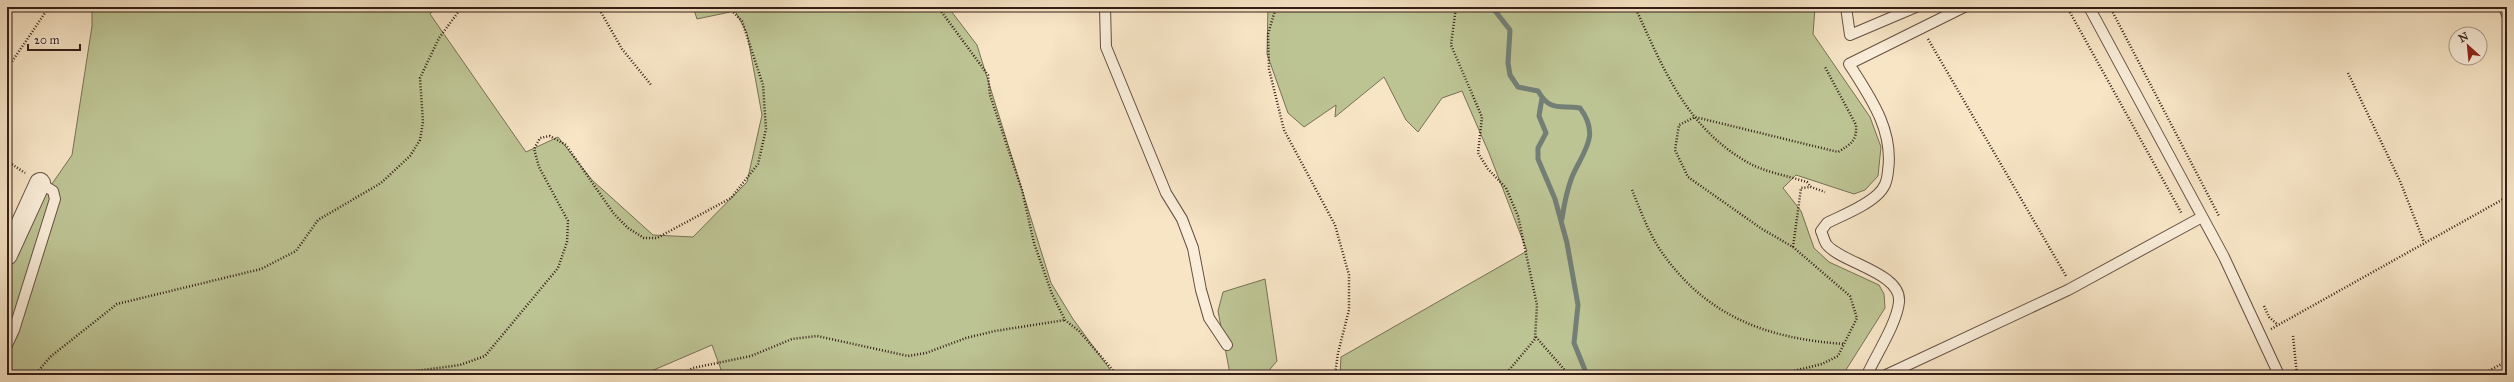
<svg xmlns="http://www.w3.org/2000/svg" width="2514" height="382" font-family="'IM FELL Great Primer',serif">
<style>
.green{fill:#bdc494;stroke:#787155}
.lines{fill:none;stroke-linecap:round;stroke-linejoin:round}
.stream{stroke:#737f76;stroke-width:5}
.lane-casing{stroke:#655042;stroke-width:12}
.street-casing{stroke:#655042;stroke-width:22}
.path{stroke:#341e16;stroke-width:2.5;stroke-dasharray:1 2;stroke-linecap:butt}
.lane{stroke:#faeeda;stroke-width:10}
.street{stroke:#faeeda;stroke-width:20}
</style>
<rect width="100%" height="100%" fill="#f7e5c6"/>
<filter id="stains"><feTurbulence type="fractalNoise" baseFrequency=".005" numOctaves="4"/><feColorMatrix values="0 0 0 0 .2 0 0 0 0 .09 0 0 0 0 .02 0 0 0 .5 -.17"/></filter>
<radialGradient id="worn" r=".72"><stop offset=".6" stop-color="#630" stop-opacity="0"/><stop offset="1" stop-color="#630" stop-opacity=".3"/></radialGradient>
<path class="green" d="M92 7H437L430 14 526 152 558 137 592 180 653 235 693 237 747 182 762 115 747 33 735 11 697 19 693 7H948L977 45 1051 283 1073 319 1114 375H723L712 345 642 375H7V258L38 204 72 155 92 26Z
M1268 7H1815L1813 34 1870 117 1881 147 1878 176 1865 190 1854 194 1796 175 1783 188 1801 211 1814 248 1829 262 1879 285 1884 294 1885 308 1844 373 1840 375H1340L1341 357 1527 251 1489 153 1462 91 1442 98 1418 132 1406 120 1384 77 1335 117 1336 105 1304 127 1288 113 1267 54Z
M1265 279 1277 361 1265 375H1234L1230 374 1218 311 1223 292Z"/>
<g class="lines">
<path class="stream" d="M1492 7 1510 30 1508 63 1510 75 1518 87 1538 91C1550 112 1560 105 1580 108 1601 136 1583 151 1572 177 1567 190 1564 205 1562 219
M1542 98 1539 116 1546 133 1538 148V159L1555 199 1567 243 1578 305 1574 343 1587 375
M431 375 449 372"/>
<defs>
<path id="lane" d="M1105 7 1106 47 1166 193 1182 219 1193 248 1201 290 1209 318 1227 345
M1846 7 1850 35 1916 7
M2089 7 2224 257 2279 375
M2504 7 2507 15
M7 345 14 330 55 199 53 191 40 183
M1867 375C1876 355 1897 323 1899 302 1902 273 1842 263 1827 245 1824 241 1823 235 1821 231L1827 223C1843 215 1864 207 1877 195 1885 188 1887 181 1888 171 1894 130 1870 97 1849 64L1964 7
M1886 375 2068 290 2202 217"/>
<path id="street" d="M7 255 40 183"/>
</defs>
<use href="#lane" class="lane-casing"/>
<use href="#street" class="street-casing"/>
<path class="path" d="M598 7 622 49 652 86
M938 7 988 75 990 95 1022 190 1034 243 1052 294 1065 320 1079 331 1117 375
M1276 7 1268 34 1269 69 1284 130 1335 225 1349 275V310L1338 353 1335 375
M1456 7 1451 45 1482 117 1478 153 1488 169 1506 188 1518 216 1537 305 1535 339 1505 375
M1635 7C1663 68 1686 127 1747 162 1764 172 1788 176 1807 182L1811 187
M2067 7 2182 214
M2110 7 2219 216
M1928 39 2066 276
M7 69 49 7
M2348 73 2400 181 2424 242
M7 161 25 173
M1632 190C1640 209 1648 231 1659 248 1704 316 1767 339 1845 344
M1793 247 1801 188 1811 187 1825 192
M2264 306 2269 317 2278 325
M2271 329 2507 197
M2293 336 2297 375
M1536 337 1569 375
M35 375 50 357 117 304 261 269 296 251 318 220 381 183 410 156 420 140 423 122 420 78 439 38 462 7
M386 375 460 365 485 356 558 268 567 242 568 221 539 167 534 149 540 138 550 136 566 145 614 214 628 228 644 238H657L731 198 758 164 766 129 763 85 742 21 730 9 724 7
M680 375 693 368 751 356 792 339 817 336 908 356 926 353 966 338 995 331 1065 320
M1777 375 1822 364 1838 356 1857 318 1850 296 1793 247 1762 229 1688 177 1675 150 1679 125 1695 117 1838 152C1851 144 1857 141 1856 125L1825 67
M2481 375 2507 361"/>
<use href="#lane" class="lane"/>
<use href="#street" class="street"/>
</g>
<rect width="2514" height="382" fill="none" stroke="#f7e5c6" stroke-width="24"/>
<rect x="8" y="8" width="2498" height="366" fill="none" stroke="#341e16" stroke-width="2"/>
<rect x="12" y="12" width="2490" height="358" fill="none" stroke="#341e16"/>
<g transform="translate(2468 46) rotate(333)"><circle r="19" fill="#faeeda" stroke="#ab9b8c"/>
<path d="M0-3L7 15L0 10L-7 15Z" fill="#8f2418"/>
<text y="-6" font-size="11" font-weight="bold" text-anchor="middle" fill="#341e16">N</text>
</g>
<path d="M28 44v6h52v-6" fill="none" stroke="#341e16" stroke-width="2"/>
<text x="34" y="44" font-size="12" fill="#341e16" stroke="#faeeda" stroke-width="3" paint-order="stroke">20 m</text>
<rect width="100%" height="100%" filter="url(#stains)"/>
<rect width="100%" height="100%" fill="url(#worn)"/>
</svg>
